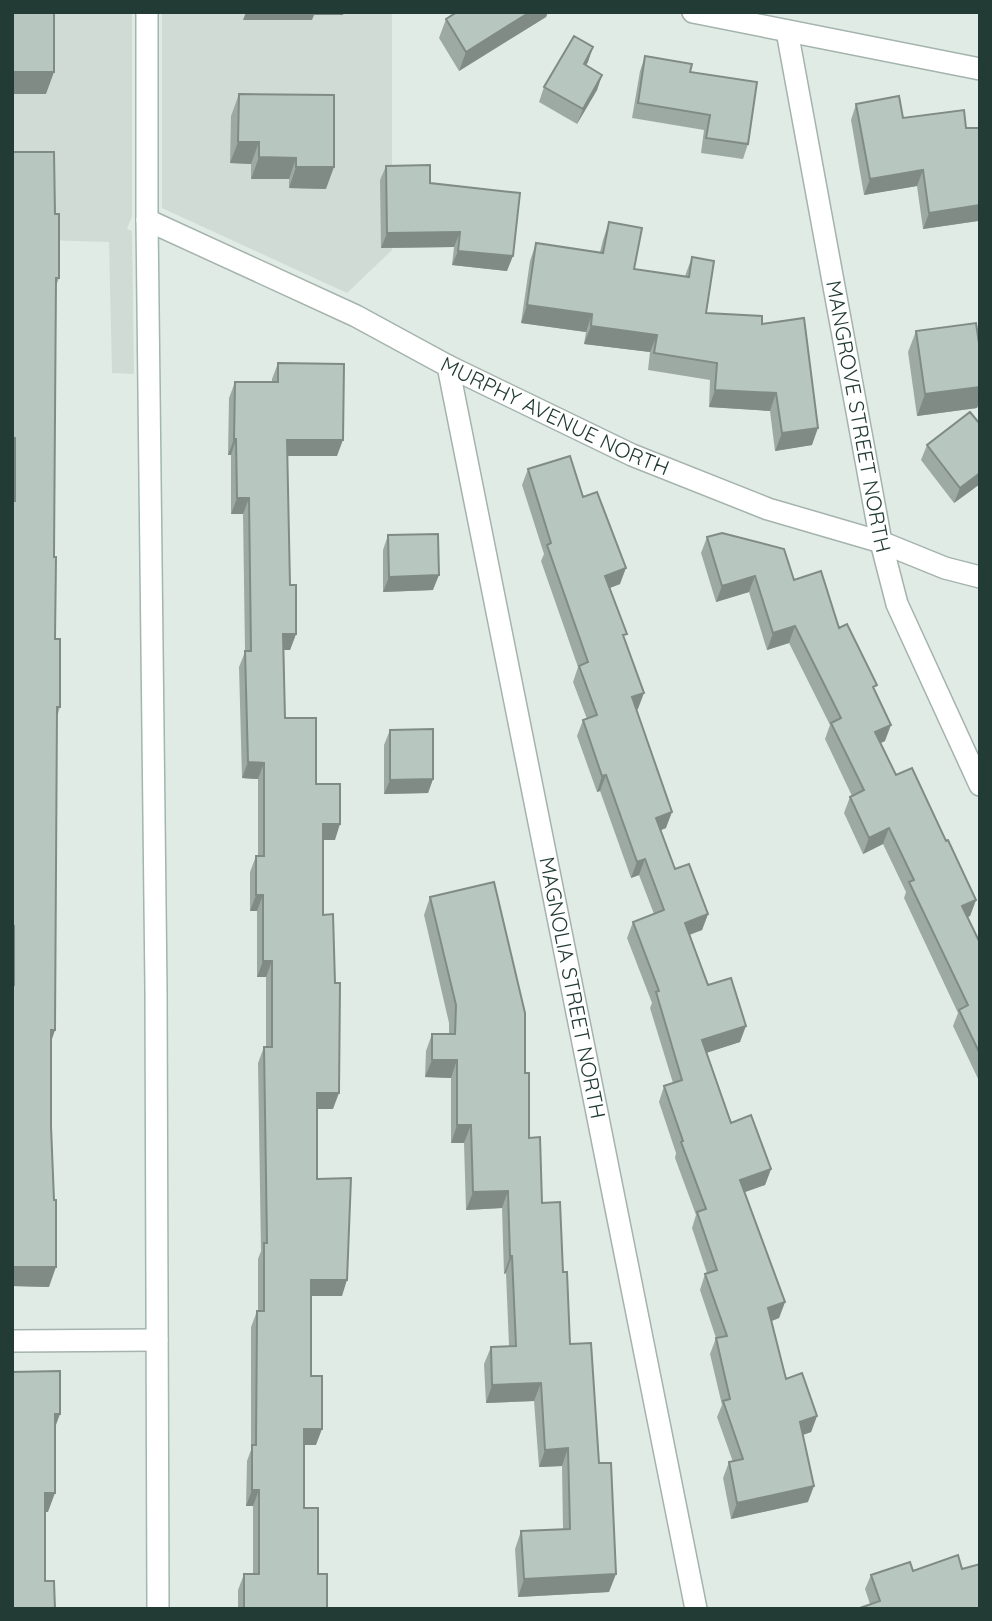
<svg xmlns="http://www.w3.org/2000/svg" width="992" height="1621" font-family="Quicksand,sans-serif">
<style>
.built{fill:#d0dbd5}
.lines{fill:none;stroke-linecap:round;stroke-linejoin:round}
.street-casing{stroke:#a4b3ad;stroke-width:24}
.secondary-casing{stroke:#a0b6ae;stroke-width:24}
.street{stroke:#fff;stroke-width:21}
.secondary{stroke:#fff;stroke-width:21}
.wall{fill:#9daaa4}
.shaded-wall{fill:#808b86}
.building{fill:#b7c6bf;stroke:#808b86;stroke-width:2}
.labels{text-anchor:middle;stroke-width:7;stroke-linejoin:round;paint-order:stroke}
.street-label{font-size:21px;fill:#223b34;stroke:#f2f8f4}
</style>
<rect width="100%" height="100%" fill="#e1ebe6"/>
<path class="built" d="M12 12H132V216L127 229 132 231 134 374 112 373 109 242 12 239Z
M162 12H392V250L347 293 162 208Z"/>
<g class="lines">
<defs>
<g id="street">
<path d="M693 12 980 69"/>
<path id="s1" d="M787 31 881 542 897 604 980 785"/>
<path id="s2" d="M147 220 356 316 448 366 632 455 768 509 881 542 945 568 980 577"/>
<path id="s3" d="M448 366 696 1609"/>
<path d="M12 1341 157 1340"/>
</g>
<path id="secondary" d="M147 12V220L156 989 158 1609"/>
</defs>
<use href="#street" class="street-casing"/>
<use href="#secondary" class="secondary-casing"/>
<use href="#street" class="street"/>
<use href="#secondary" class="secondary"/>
</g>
<path class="wall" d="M457 12H548L546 17 459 71 439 38 446 19Z
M593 47 586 66 602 75 597 90 577 124 539 102 544 87Z
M645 56 690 72 748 144 743 159 701 153 704 130 632 118 640 71Z
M239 94 326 189 289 188V179H251V164L230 163 231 116Z
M856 104 903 118 966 128H980V232L978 221 923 229 917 186 864 195 851 120Z
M12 152 55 214 59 278 56 286 54 557 55 639 60 707 57 717 55 1030 51 1042 49 1287 12 1286Z
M386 166 430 183 507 271 452 265 454 247 381 248 380 180Z
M609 222 634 269 685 276 692 257 706 313 762 324 812 445 775 451 770 411 709 407 710 380 648 370 650 352 584 344 586 332 521 323 530 261 536 243 600 252 603 240Z
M916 331 980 350V400L977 408 917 416 908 352Z
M278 363 337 456H287L290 585 296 634 290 650H284L285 718 316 784 335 840H323V915L333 1109H317V1179L342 1296H311V1376L316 1445H304V1508L318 1574 327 1609H238V1590L244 1574H253V1506H246L247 1461 251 1450V1327L257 1311H258V1259L261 1251 258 1063 264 1047H266V977H257V911H250V872L256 856H258V779L242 778 239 667 245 652 243 514H231V455H228L229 398 235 382H272V379Z
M980 424V484L954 503 921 460 927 445Z
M528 469 583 497 620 584 610 588 624 640 638 709H637L666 828 661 830 675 869 708 914 702 930 690 935 708 985 740 1042 707 1052 731 1123 771 1169 765 1185 745 1192 785 1302 779 1318 772 1321 786 1379 817 1416 811 1432 803 1435 808 1502 731 1519 723 1478 729 1462H733L717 1417 722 1405 710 1354 716 1338 700 1290 705 1274 707 1273 692 1228 696 1215 675 1158 676 1153 659 1102 664 1086 673 1083 650 1008 652 1003 627 938 633 922 654 914 639 875 631 878 600 791 597 792 577 736 583 720 587 719 573 682 578 667 541 561 544 554 522 485Z
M388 535 433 590 383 592V550Z
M707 537 794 580 839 628 875 690 885 741 880 743 896 775 946 841 976 900 970 916 967 917 980 943V1083L953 1026 958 1013 904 898 906 892 883 844 863 854 844 813 850 797 852 796 825 739 830 725 789 643 767 650 749 592 716 602 701 553Z
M390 730 433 779 428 793 384 794V745Z
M430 897 525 1073 529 1138 542 1203 563 1272 570 1344 599 1463 609 1592 518 1597 515 1549 521 1531 563 1529 562 1466 539 1467 534 1401 486 1403 484 1364 491 1347 509 1346 506 1273 504 1274 502 1208 466 1210 464 1143H451V1078L425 1077 426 1051 432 1034H449V1023L424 915Z
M962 1569 870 1604 865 1589 871 1575 913 1571Z"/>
<path class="shaded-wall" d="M246 12H344L343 15H314L312 20H243Z
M530 12H548L546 17 459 71 466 52Z
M593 47 588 62 578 79 584 64Z
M12 72H54L46 94H12Z
M602 75 597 90 577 124 583 109Z
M238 142H259L251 164 230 163Z
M259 157 296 158 289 179H251Z
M296 167H334L326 189 289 188Z
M923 170 917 186 864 195 870 179Z
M980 205V218L978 221 923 229 929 213Z
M460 232 454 247 381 248 387 233Z
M458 251 513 256 507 271 452 265Z
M527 305 592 314 586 332 521 323Z
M591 326 657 335 650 352 584 344Z
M980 387V400L977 408 917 416 925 394Z
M715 390 776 393 770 411 709 407Z
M818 428 812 445 775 451 782 433Z
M234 439H236L231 455H228Z
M287 440H343L337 456H281Z
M980 473V484L954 503 960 488Z
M237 498H249L243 514H231Z
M626 568 620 584 599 592 605 576Z
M439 575 433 590 383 592 389 577Z
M755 576 749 592 716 602 722 586Z
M795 626 789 643 767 650 773 633Z
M283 634H296L290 650H277Z
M644 693 638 709 627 713 632 697Z
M891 725 885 741 869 749 875 732Z
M248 762 264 763 258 779 242 778Z
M606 775 600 791 597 792 602 776Z
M433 779 428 793 384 794 390 780Z
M672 812 666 828 651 834 656 818Z
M323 824H340L335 840H317Z
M889 828 883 844 863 854 869 838Z
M645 859 639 875 631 878 637 862Z
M256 895H263L257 911H250Z
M976 900 970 916 956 922 962 906Z
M708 914 702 930 679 938 685 923Z
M263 961H272L266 977H257Z
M746 1026 740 1042 697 1056 702 1040Z
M51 1030H55L48 1050Z
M432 1060H457L451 1078 425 1077Z
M317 1093H339L333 1109H312Z
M457 1125H471L464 1143H451Z
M771 1169 765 1185 734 1196 740 1180Z
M508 1191 502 1208 466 1210 473 1192Z
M510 1256H512L506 1273 504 1274Z
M12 1267H56L49 1287 12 1286Z
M311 1280H347L342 1296H305Z
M785 1302 779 1318 763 1324 768 1308Z
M541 1383 534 1401 486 1403 492 1385Z
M55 1414H60L53 1433Z
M817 1416 811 1432 794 1438 800 1422Z
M304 1429H322L316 1445H298Z
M568 1448 562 1466 539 1467 545 1450Z
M814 1486 808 1502 731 1519 737 1503Z
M252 1490H259L253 1506H246Z
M45 1493H55L48 1512H38Z
M616 1574 609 1592 518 1597 524 1579Z"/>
<path class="building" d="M12 12H54V72H12Z
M457 12H530L466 52 446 19Z
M574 36 593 47 584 64 602 75 583 109 544 87Z
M645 56 692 64 690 72 757 82 748 144 706 138 710 115 638 103Z
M239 94 334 95V167H296V158L259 157V142H238Z
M899 96 903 118 964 110 966 128H980V205L929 213 923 170 870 179 856 104Z
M12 152H54L55 214H59V278H56L54 557H56L55 639H60V707H57L55 1030H51V1126L54 1200H56V1267H12V985H14V926H12V501H15V438H12Z
M430 165V183L520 193 513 256 458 251 460 232 387 233 386 166Z
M609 222 642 228 634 269 689 277 692 257 714 261 706 313 762 316V324L804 318 818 428 782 433 776 393 715 390 717 363 654 353 657 335 591 326 592 314 527 305 536 243 603 253Z
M976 323 980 350V387L925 394 916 331Z
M278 363 344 364 343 440H287L290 585H296V634H283L285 718H316V784H340V824H323V915L333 914 335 983H340L339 1093H317V1179L351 1178 347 1280H311V1376H322V1429H304V1508H318V1574H327V1609H244V1574H259V1490H252V1445H256L257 1311H264V1243H267L264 1047H272V961H263V895H256V856H264V763L248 762 245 651H251L249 498H237L236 439H234L235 382H278Z
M970 412 980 424V473L960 488 927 445Z
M570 456 583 497 597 492 626 568 605 576 627 634 623 635 644 693 632 697 672 812 656 818 675 869 689 864 708 914 685 923 708 985 731 978 746 1026 702 1040 731 1123 751 1115 771 1169 740 1180 785 1302 768 1308 786 1379 802 1373 817 1416 800 1422 814 1486 737 1503 729 1462 743 1459 723 1401 730 1399 716 1338 727 1336 705 1274 717 1270 697 1212 706 1209 681 1142 683 1141 664 1086 682 1080 656 992 659 991 633 922 664 910 645 859 637 862 606 775 602 776 583 720 597 715 579 666 588 662 547 545 551 543 528 469Z
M722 533 784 549 794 580 821 571 839 628 847 624 877 685 873 687 891 725 875 732 896 775 912 768 946 841 948 840 976 900 962 906 980 943V1054L959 1010 968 1005 909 882 914 880 889 828 869 838 850 797 864 790 831 723 841 718 795 626 773 633 755 576 722 586 707 537Z
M438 534 439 575 389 577 388 535Z
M433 729V779L390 780V730Z
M494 882 525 1013V1073H529V1138L540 1137 542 1203 560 1202 563 1272H567L570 1344 591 1343 599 1463H611L616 1574 524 1579 521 1531 570 1529 568 1448 545 1450 541 1383 492 1385 491 1347 516 1346 512 1256H510L508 1191 473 1192 471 1125H457V1060H432V1034H455L456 1005 430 897Z
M60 1371V1414H55V1493H45V1581H54L55 1609H12V1372Z
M958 1555 962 1569 980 1564V1607L976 1609H857L880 1601 871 1575 910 1562 913 1571Z"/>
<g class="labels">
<g class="street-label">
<text dy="7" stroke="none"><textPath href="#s2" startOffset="453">MURPHY AVENUE NORTH</textPath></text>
<text dy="7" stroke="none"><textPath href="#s1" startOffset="392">MANGROVE STREET NORTH</textPath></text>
<text dy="7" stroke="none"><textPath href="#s3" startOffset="634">MAGNOLIA STREET NORTH</textPath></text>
</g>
</g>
<rect width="992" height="1621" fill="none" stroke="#223b34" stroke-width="28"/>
</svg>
